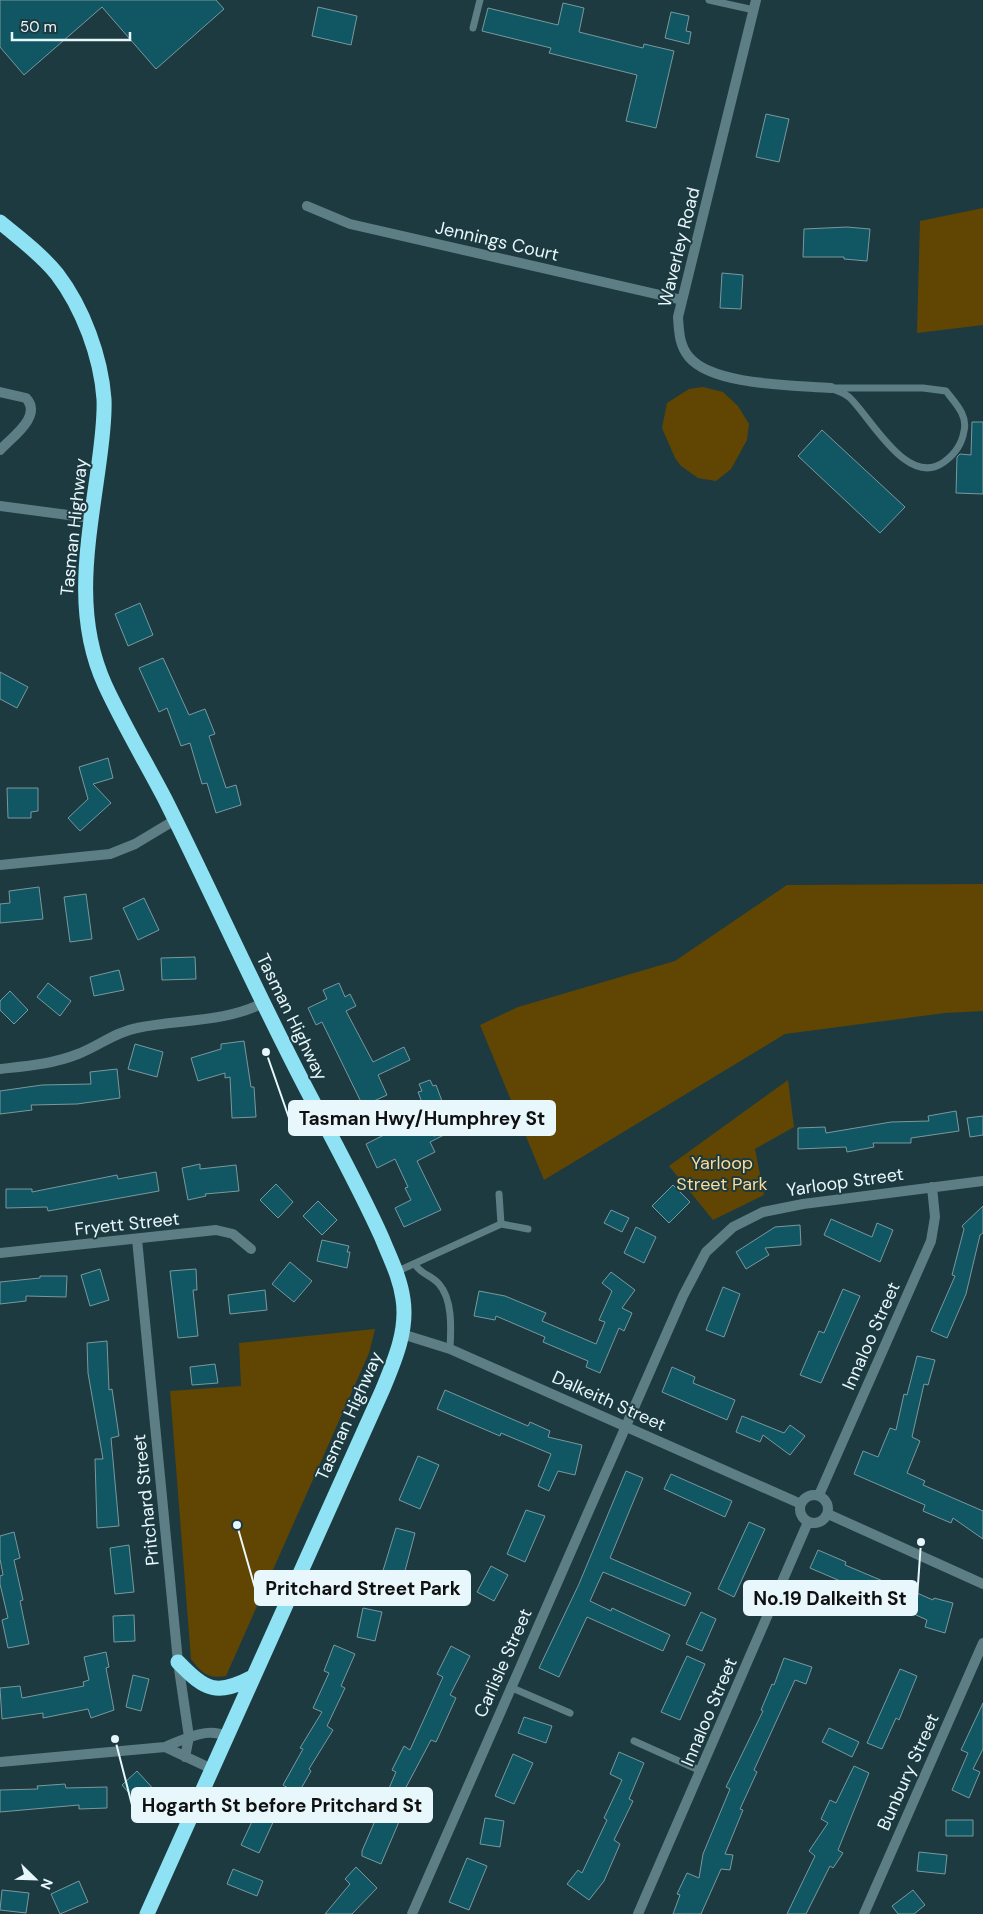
<svg xmlns="http://www.w3.org/2000/svg" width="983" height="1914" font-family="'DM Sans',sans-serif">
<style>
.green{fill:#604602}
.building{fill:#115763;stroke:#79989e}
.lines{fill:none;stroke-linecap:round;stroke-linejoin:round}
.lane{stroke:#5d7e85;stroke-width:7}
.street{stroke:#5d7e85;stroke-width:10}
.highway{stroke:#8ee2f3;stroke-width:15}
.labels{text-anchor:middle;stroke-width:4;stroke-linejoin:round;paint-order:stroke}
.street-label{font-size:18px;fill:#e7f7fb;stroke:#1d3a40}
.park-label{font-size:18px;fill:#fcda97;stroke:#1d3a40}
.leader{fill:none;stroke:#e7f7fb;stroke-width:2}
.callout-dot{fill:#e7f7fb;stroke:#1d3a40;stroke-width:2}
.callout{fill:#e7f7fb;stroke:#e7f7fb;stroke-width:2}
.callout-label{font-size:19px;text-anchor:middle;font-weight:bold;fill:#111}
</style>
<rect width="100%" height="100%" fill="#1d3a40"/>
<path class="green" d="M983 208V325L917 333 920 221Z
M703 387 723 392 738 406 749 424 747 440 731 469 716 481 698 478 681 466 675 458 662 428 667 403 689 389Z
M983 884V1011L945 1013 785 1034 544 1180 480 1025 518 1007 675 961 787 885Z
M788 1080 794 1127 755 1149 764 1195 713 1220 669 1166Z
M375 1329 369 1353 226 1676C207 1679 202 1673 191 1659L170 1391 241 1386 239 1343Z"/>
<path class="building" d="M0 0H216L224 9 156 69 102 7 24 75 0 47Z
M563 3 584 8 579 32 643 48 644 44 674 51 656 128 626 121 637 75 549 53 551 48 482 31 488 8 558 25Z
M318 7 357 16 351 45 312 36Z
M671 12 689 16 686 31 691 32 689 44 665 38Z
M766 114 789 119 779 162 756 157Z
M847 227 870 229 867 261 844 259V257H803L804 229Z
M722 273 743 275 741 309 720 308Z
M972 422H983V494L956 493 957 457 960 454 971 455Z
M822 430 905 507 880 533 798 456Z
M140 603 153 635 128 646 115 614Z
M163 658 189 715 205 709 215 734 209 736 226 788 236 785 241 805 216 813 207 783 202 784 190 743 181 746 167 708 159 712 139 668Z
M0 672 28 687 17 708 0 699Z
M108 758 113 778 93 784 111 803 80 831 68 818 88 799 79 767Z
M7 788H38V811L31 812V818H8Z
M39 887 43 919 0 923V904L10 903 9 891Z
M86 894 92 939 70 942 64 897Z
M144 898 159 930 138 940 123 908Z
M195 957 196 979 162 980 161 958Z
M119 970 124 990 94 996 90 977Z
M48 983 71 1001 60 1016 37 997Z
M339 983 345 997 350 994 356 1006 346 1011 373 1062 404 1047 410 1060 378 1075 387 1095 363 1106 322 1022 316 1025 308 1008 327 999 323 990Z
M10 991 28 1010 14 1024 0 1010V1001Z
M244 1041 251 1087H254L256 1117 232 1118 230 1077 225 1078V1073L198 1081 191 1058 221 1049V1044Z
M135 1044 163 1052 157 1077 128 1069Z
M117 1069 120 1098 77 1104 31 1105 32 1110 0 1114V1091L42 1085 91 1084 90 1072Z
M430 1080 433 1086 436 1085 445 1109 441 1110 452 1131 430 1142 435 1152 417 1161 441 1210 404 1227 395 1208 411 1200 405 1188 408 1187 395 1159 377 1168 366 1144 394 1130 396 1133 399 1131 401 1135 411 1130 435 1136 418 1092 422 1091 419 1084Z
M956 1111 959 1131 911 1138V1143H873L874 1147 847 1152 846 1147 798 1149V1128L825 1127 826 1133 891 1122 929 1121 928 1116Z
M983 1116V1135L970 1137 967 1118Z
M200 1164V1169L236 1165 239 1191 205 1194 206 1196 188 1200 182 1168Z
M156 1172 159 1191 48 1211 47 1207 6 1208V1189H32V1192L117 1175 118 1179Z
M276 1184 293 1202 278 1218 260 1200Z
M673 1185 690 1202 669 1223 652 1206Z
M318 1201 337 1220 322 1235 303 1216Z
M983 1206V1233L980 1235 966 1294 947 1338 931 1331 955 1276 952 1275 964 1229 962 1226Z
M611 1210 629 1218 622 1232 604 1223Z
M831 1219 872 1237 877 1223 893 1230 880 1262 824 1235Z
M800 1225 801 1245 765 1248 769 1255 746 1269 736 1252 775 1227Z
M636 1227 656 1237 644 1263 624 1253Z
M322 1240 349 1246 347 1252H350L347 1268 317 1261Z
M290 1262 312 1281 294 1302 272 1284Z
M100 1269 109 1300 90 1306 81 1275Z
M196 1269 197 1290H193L198 1336 178 1338 170 1271Z
M611 1272 635 1290 622 1308 632 1313 624 1331 619 1328 600 1373 586 1367 588 1361 543 1342 545 1337 496 1316 495 1320 474 1316 479 1291 505 1296 546 1313 542 1321 596 1344 605 1322 599 1320 612 1291 602 1283Z
M40 1276H67L66 1297 26 1296V1301L0 1304V1282L40 1278Z
M723 1287 740 1294 724 1337 706 1330Z
M843 1289 860 1296 821 1383 800 1375 819 1331 824 1333Z
M265 1290 267 1310 230 1314 228 1295Z
M107 1341 109 1390 112 1389 119 1436 111 1438 119 1526 97 1528 95 1459H103L88 1373 87 1343Z
M917 1356 935 1360 928 1385 924 1384 912 1437 920 1441 907 1473 925 1481 923 1485 983 1511V1539L953 1518 951 1523 923 1511 925 1505 854 1474 863 1451 878 1457 890 1428 896 1430 904 1394 907 1395Z
M215 1364 218 1383 192 1385 190 1367Z
M672 1367 695 1377 693 1383 735 1400 727 1420 662 1392Z
M445 1390 528 1426 530 1422 550 1431 548 1437 582 1445 575 1475 558 1471 549 1491 538 1486 551 1454 501 1433 500 1436 437 1409Z
M742 1416 784 1433 790 1425 805 1436 790 1455 763 1435 760 1442 736 1432Z
M418 1456 439 1465 420 1509 399 1500Z
M626 1471 643 1478 610 1558 691 1593 685 1606 603 1572 590 1601 611 1611 612 1608 670 1635 663 1651 587 1617 559 1677 539 1668 579 1584Z
M671 1474 732 1501 725 1517 664 1489Z
M526 1510 545 1516 525 1562 507 1554Z
M749 1522 765 1529 734 1597 718 1589Z
M396 1528 415 1533 396 1605 374 1600Z
M14 1532 20 1558 14 1560 23 1600 20 1601 29 1644 8 1648 2 1620 8 1618 0 1584V1576L3 1575 0 1559V1536Z
M129 1545 134 1592 115 1594 110 1548Z
M818 1550 846 1562 845 1565 890 1584 892 1582 933 1600 934 1598 953 1603 945 1633 925 1627 927 1620 868 1593 862 1607 846 1600 852 1586 810 1568Z
M491 1566 508 1575 494 1601 477 1592Z
M363 1608 382 1612 375 1641 357 1637Z
M701 1612 716 1619 702 1651 686 1644Z
M134 1615 135 1641 114 1642 113 1616Z
M334 1645 355 1654 341 1686 345 1688 327 1726 333 1730 309 1769 311 1771 298 1794 283 1785 303 1749 300 1748 322 1712 313 1708 329 1673 324 1671Z
M451 1646 470 1656 450 1695 456 1698 436 1742 431 1740 403 1793 410 1796 381 1864 362 1856V1851L396 1772 392 1770 404 1746 410 1750 443 1677 437 1674Z
M106 1652 109 1667 106 1668 114 1710 91 1718 88 1709 43 1718V1713L2 1719 0 1688 20 1686 22 1698 84 1686 83 1682 89 1680 84 1657Z
M687 1656 705 1664 680 1720 661 1712Z
M784 1658 812 1667 806 1684 795 1680 754 1770 757 1772 740 1809 743 1810 725 1854 733 1855 730 1870 721 1869 701 1914H673L680 1895 677 1894 687 1873 699 1878 703 1854 730 1789 726 1787 763 1711 761 1710 772 1684 774 1685Z
M900 1669 917 1676 899 1720 896 1718 882 1749 867 1743Z
M133 1675 149 1679 141 1711 126 1707Z
M983 1703V1749L973 1769 980 1772 969 1798 952 1790 968 1753 961 1750Z
M524 1717 552 1726 546 1743 518 1733Z
M829 1728 859 1742 852 1757 822 1742Z
M619 1752 644 1763 629 1799 633 1801 614 1840 620 1844 604 1881 589 1900 567 1884 578 1870 582 1873 607 1820 604 1818 622 1780 610 1774Z
M513 1754 533 1763 514 1804 495 1796Z
M854 1766 869 1773 838 1850 843 1853 833 1868 830 1866 806 1914H787L815 1856 809 1851 828 1823 821 1819 830 1800 836 1803Z
M137 1771 158 1794 142 1808 122 1785Z
M65 1784 66 1788 107 1787V1808L79 1809V1805L0 1812V1790L38 1789 37 1786Z
M263 1798 280 1807 259 1853 241 1845Z
M485 1818 504 1821 500 1847 480 1844Z
M946 1820H973V1836H946Z
M919 1852 947 1855 945 1874 917 1871Z
M467 1858 487 1866 469 1910 449 1902Z
M356 1867 377 1888 352 1914H325L350 1884 345 1879Z
M233 1869 263 1881 257 1896 227 1884Z
M79 1881 88 1902 60 1914 51 1894Z
M2 1890 29 1893 26 1913 0 1910Z
M913 1890 925 1905 914 1914H898L892 1906Z"/>
<g class="lines">
<path class="lane" d="M709 0 754 10
M473 28 480 0
M831 388H923L946 391C955 403 968 415 964 431 962 444 955 454 944 462 907 489 870 416 849 397 844 393 837 391 831 388Z
M499 1194 501 1224
M415 1264C420 1274 431 1275 439 1284 453 1300 451 1329 450 1349
M396 1272 501 1224 528 1229
M510 1687 570 1713
M634 1741 701 1771"/>
<path class="street" d="M756 0 678 317C679 331 679 345 689 357 713 386 796 385 831 388
M307 206 350 224 682 300
M0 392 26 398C43 416 12 437 0 450
M0 506 91 518
M0 865 110 854 135 844 175 820
M0 1069C27 1066 53 1064 78 1054 99 1046 115 1032 137 1028 180 1019 223 1023 263 1003
M137 1239 178 1662 189 1737 185 1757
M0 1253 216 1230 233 1234 251 1249
M402 1334 450 1349 801 1504
M800 1509a14 14 0 1 1 28 0a14 14 0 1 1-28 0Z
M819 1495 931 1241 935 1217 932 1187
M828 1514 983 1584
M165 1747 212 1769
M0 1762 165 1747C184 1739 207 1727 226 1736
M412 1914 683 1296 706 1252 733 1227 763 1212 803 1204 983 1181
M638 1914 808 1522
M864 1914 983 1643"/>
<path class="highway" d="M0 222C19 238 41 254 57 274 83 308 101 357 104 399 105 422 101 447 98 470 88 543 73 615 105 685 123 724 145 761 165 799 214 897 258 997 309 1094 334 1142 360 1189 382 1238 390 1258 400 1277 403 1299 408 1331 394 1362 382 1391L147 1914
M178 1662C206 1691 217 1696 253 1677"/>
</g>
<g class="labels">
<g class="street-label">
<text transform="translate(497 241) rotate(13)" y="6">Jennings Court</text>
<text transform="translate(679 247) rotate(-76)" y="6">Waverley Road</text>
<text transform="translate(74 527) rotate(-84)" y="6">Tasman Highway</text>
<text transform="translate(292 1017) rotate(64)" y="6">Tasman Highway</text>
<text transform="translate(845 1182) rotate(-8)" y="6">Yarloop Street</text>
<text transform="translate(127 1224) rotate(-6)" y="6">Fryett Street</text>
<text transform="translate(871 1336) rotate(-66)" y="6">Innaloo Street</text>
<text transform="translate(609 1401) rotate(24)" y="6">Dalkeith Street</text>
<text transform="translate(349 1416) rotate(-66)" y="6">Tasman Highway</text>
<text transform="translate(146 1500) rotate(-96)" y="6">Pritchard Street</text>
<text transform="translate(503 1663) rotate(-66)" y="6">Carlisle Street</text>
<text transform="translate(709 1712) rotate(-67)" y="6">Innaloo Street</text>
<text transform="translate(908 1772) rotate(-66)" y="6">Bunbury Street</text>
</g>
<g class="park-label">
<text x="722" y="1169">Yarloop<tspan x="722" dy="21">Street Park</tspan></text>
</g>
</g>
<path class="leader" d="M266 1052L289 1118M237 1525L255 1588M921 1542L917 1598M115 1739L132 1805"/>
<g class="callout-dot">
<circle cx="266" cy="1052" r="5"/>
<circle cx="237" cy="1525" r="5"/>
<circle cx="921" cy="1542" r="5"/>
<circle cx="115" cy="1739" r="5"/>
</g>
<g class="callout">
<rect x="289" y="1101" width="266" height="34" rx="5"/>
<rect x="255" y="1571" width="215" height="34" rx="5"/>
<rect x="744" y="1581" width="173" height="34" rx="5"/>
<rect x="132" y="1788" width="300" height="34" rx="5"/>
</g>
<g class="callout-label">
<text x="422" y="1125">Tasman Hwy/Humphrey St</text>
<text x="363" y="1595">Pritchard Street Park</text>
<text x="830" y="1605">No.19 Dalkeith St</text>
<text x="282" y="1812">Hogarth St before Pritchard St</text>
</g>
<g transform="translate(35 1879) rotate(113)" stroke="#1d3a40" stroke-width="4" paint-order="stroke">
<path d="M0-4L9 19L0 12L-9 19Z" fill="#e7f7fb"/>
<text y="-8" font-size="14" font-weight="bold" text-anchor="middle" fill="#e7f7fb">N</text>
</g>
<path d="M12 32v8h118v-8" fill="none" stroke="#e7f7fb" stroke-width="2.5"/>
<text x="20" y="32" font-size="15" fill="#e7f7fb" stroke="#1d3a40" stroke-width="4" paint-order="stroke">50 m</text>
</svg>
